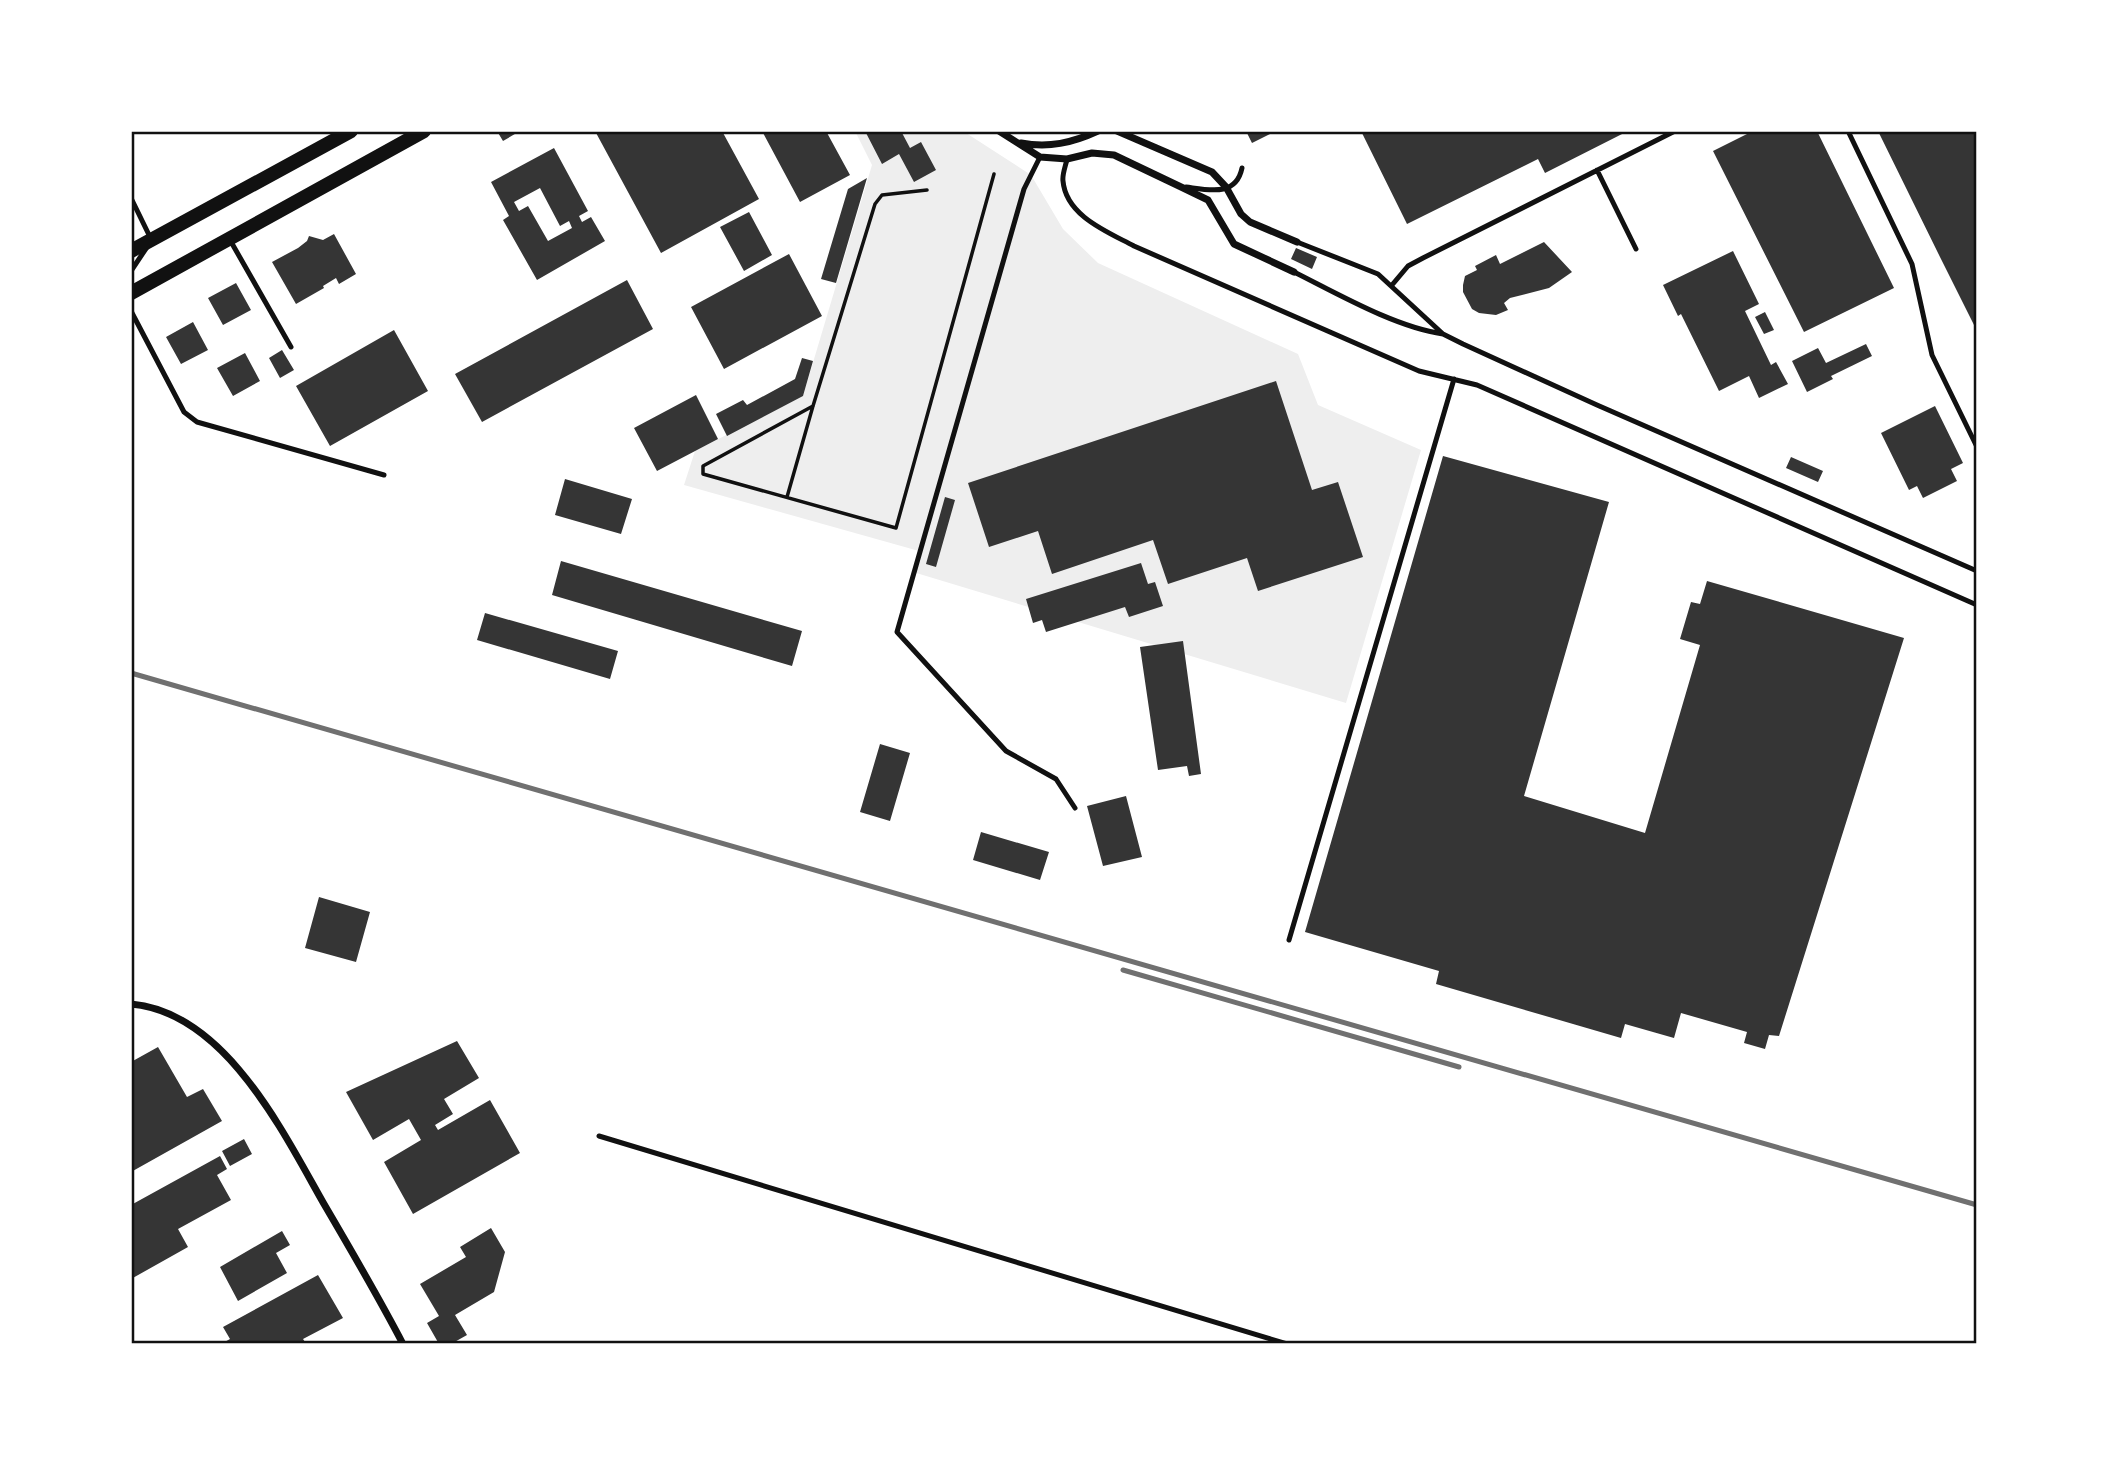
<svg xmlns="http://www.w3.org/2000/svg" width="2108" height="1475" font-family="'Fira Sans Condensed',sans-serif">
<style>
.green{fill:#eee}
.building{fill:#353535;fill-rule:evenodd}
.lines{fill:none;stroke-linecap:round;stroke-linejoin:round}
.path{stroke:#111;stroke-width:3.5}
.service{stroke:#111;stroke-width:5}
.minor{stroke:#111;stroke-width:7}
.secondary{stroke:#111;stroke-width:14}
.rail{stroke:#707070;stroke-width:5}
.neatline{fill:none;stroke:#111;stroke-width:2.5}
</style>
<rect width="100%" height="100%" fill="#fff"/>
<path class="green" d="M855 131H963L1031 175 1063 229 1098 263 1298 354 1318 405 1421 450 1346 703 913 572 919 551 684 485 695 451 803 396 872 165Z"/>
<path class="building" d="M497 131H520L503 141Z
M595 131H722L759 199 661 253Z
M762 131H826L850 175 800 202Z
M865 131H901L910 148 921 142 936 170 914 182 899 154 882 164Z
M1246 131H1276L1252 143Z
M1361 131H1628L1545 173 1538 159 1407 224Z
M1753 131H1817L1894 288 1804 332 1713 151Z
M1878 131H1977V331L1940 257Z
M554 148 588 211 579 216 582 222 591 217 605 241 537 280 503 220 509 216 491 182ZM540 188 560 226 569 221 572 228 548 241 528 206 519 211 514 202Z
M867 178 836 283 821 279 848 189Z
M749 212 772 255 744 271 720 227Z
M334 234 356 274 339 284 336 278 323 286 324 288 296 304 272 262 298 248 307 241 309 236 323 240Z
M1544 242 1572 272 1549 288 1510 298 1504 303 1508 310 1496 315 1479 313 1472 309 1463 292V285L1465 276 1477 270 1475 266 1496 255 1500 264Z
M1296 248 1317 257 1312 269 1291 259Z
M1733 251 1759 304 1745 311 1771 365 1776 362 1788 384 1759 398 1749 376 1719 391 1681 314 1678 316 1663 285Z
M789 254 822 316 724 369 691 307Z
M627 280 653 329 482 422 455 374Z
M236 283 251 310 223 325 208 298Z
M1765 312 1774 330 1764 334 1755 317Z
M193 322 208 350 181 364 166 337Z
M394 330 428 391 330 446 296 386Z
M1866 344 1872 356 1831 376 1833 379 1807 392 1792 361 1818 348 1826 363Z
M282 350 294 370 280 378 269 358Z
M245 353 260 381 233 396 217 368Z
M802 358 813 361 803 396 727 436 716 414 743 400 747 405 795 379Z
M1276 381 1312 490 1338 482 1363 557 1258 591 1247 558 1168 584 1153 540 1052 574 1038 531 989 547 968 483Z
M696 395 718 439 657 471 634 428Z
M1935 406 1963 463 1951 469 1957 481 1923 498 1917 486 1909 490 1881 433Z
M1443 456 1609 502 1524 796 1645 833 1700 645 1680 639 1691 602 1700 604 1707 581 1904 638 1779 1036 1769 1035 1765 1049 1744 1043 1747 1032 1681 1013 1674 1038 1625 1024 1621 1038 1436 984 1439 971 1305 932Z
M1791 457 1823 471 1818 482 1786 468Z
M565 479 632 499 621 534 555 515Z
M945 497 955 500 936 567 926 564Z
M561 561 802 631 792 666 552 595Z
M1141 563 1148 584 1155 582 1163 606 1129 617 1125 607 1046 632 1042 620 1033 623 1026 599Z
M485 613 618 651 610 679 477 640Z
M1183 641 1201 774 1189 776 1187 766 1158 770 1140 647Z
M880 744 910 753 890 821 860 812Z
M1126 796 1142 857 1103 866 1087 806Z
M981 832 1049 852 1040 880 973 860Z
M319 897 370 912 356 962 305 948Z
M457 1041 479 1078 444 1099 453 1114 435 1125 438 1130 490 1100 520 1153 413 1214 384 1162 421 1140 409 1119 373 1140 346 1092Z
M158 1047 187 1097 203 1089 222 1121 131 1172V1062Z
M244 1139 252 1154 230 1166 222 1151Z
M220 1156 227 1169 217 1175 231 1200 178 1229 188 1247 131 1279V1205Z
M491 1228 505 1252 494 1292 455 1315 467 1335 451 1344H439L427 1323 439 1316 420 1284 466 1257 460 1247Z
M282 1231 290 1245 276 1253 287 1273 238 1301 220 1267Z
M318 1275 343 1318 303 1339 305 1342 301 1344H221L230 1339 223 1327Z"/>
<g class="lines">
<path class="path" d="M813 406 703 466V474L896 528 994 174
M787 497 813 406 875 204 882 195 927 190"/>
<path class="service" d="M1848 131 1912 264 1932 355 1977 447
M1040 157 1024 189 897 632 1006 751 1056 779 1075 808
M1067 159C1066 165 1062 174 1063 181 1066 216 1108 232 1134 246L1419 371 1477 385 1977 605
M1597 170 1636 249
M1186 187C1209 190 1236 197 1242 168
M131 198 151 239
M230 240 291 347
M1297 242 1378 274 1443 334 1463 344 1597 405 1977 571
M131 271 147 247
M1294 272C1338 294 1395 327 1443 334
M1392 285 1408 266 1423 258 1675 131
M131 311 184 412 197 422 384 475
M1289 940 1454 379
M599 1136 1287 1344"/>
<path class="minor" d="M999 131 1040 157 1067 159 1092 153 1114 155 1179 186 1208 200 1234 244 1294 272
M1117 131 1212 172 1226 187 1241 214 1250 222 1297 242
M1021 143C1049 148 1072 143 1098 131
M131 1004C225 1012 283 1132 324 1204 351 1250 378 1296 403 1344"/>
<path class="secondary" d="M131 251 351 131
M131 293 424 131"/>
<path class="rail" d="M131 673 1977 1205
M1123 970 1459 1067"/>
</g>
<rect width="2108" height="1475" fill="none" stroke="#ffffff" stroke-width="266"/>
<rect x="133" y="133" width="1842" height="1209" class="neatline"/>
</svg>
